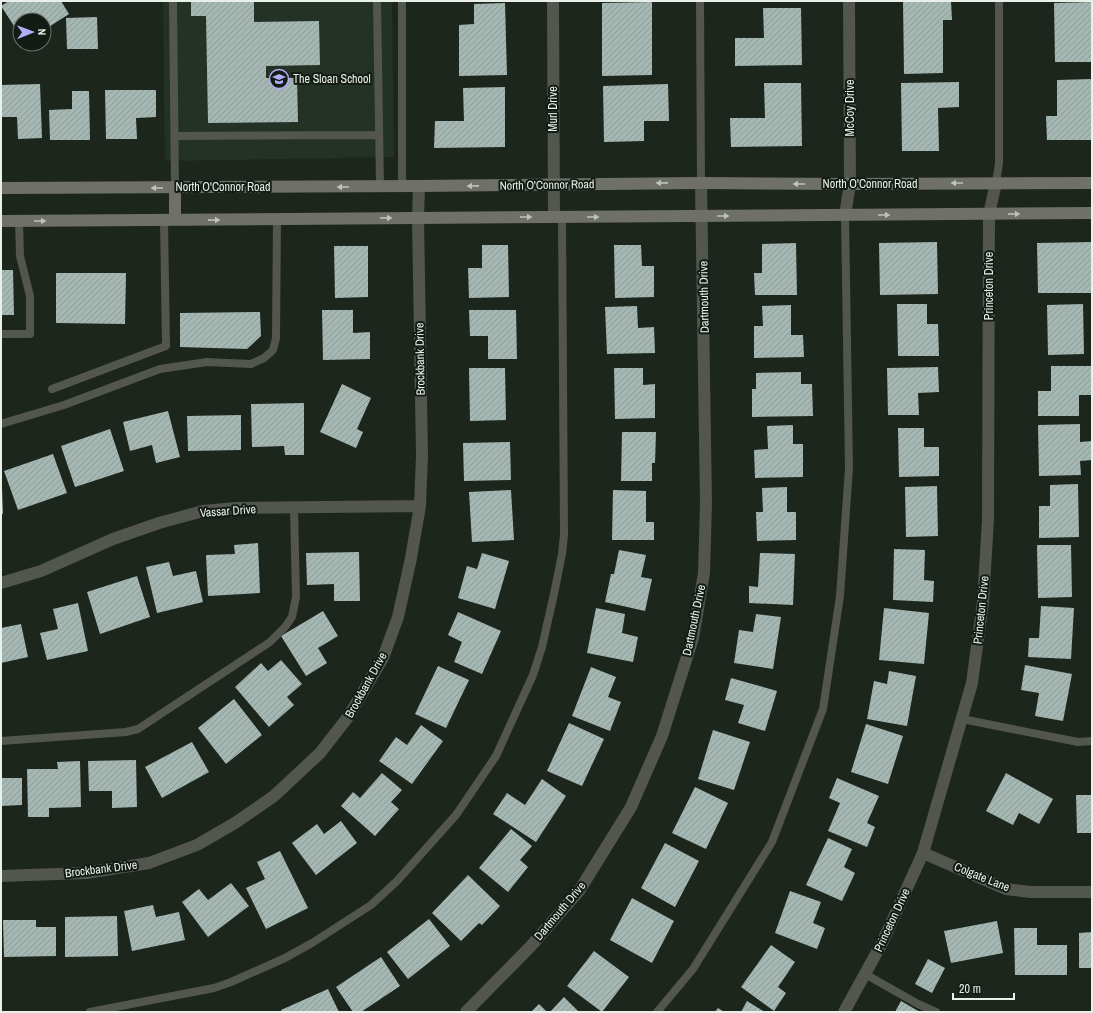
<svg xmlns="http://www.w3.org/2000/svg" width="1093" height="1013" font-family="'Archivo Narrow',sans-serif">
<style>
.built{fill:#233225}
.building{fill:url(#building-hatch)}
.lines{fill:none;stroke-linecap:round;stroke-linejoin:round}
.lane{stroke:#53554f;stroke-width:8}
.street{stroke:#53554f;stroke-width:12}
.secondary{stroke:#6f7168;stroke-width:12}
.oneway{fill:#bec4bc}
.labels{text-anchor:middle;stroke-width:4;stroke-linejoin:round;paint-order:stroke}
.poi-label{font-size:12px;fill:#e9f0ea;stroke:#131c14;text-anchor:start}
.street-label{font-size:12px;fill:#e9f0ea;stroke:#131c14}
</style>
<defs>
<pattern id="building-hatch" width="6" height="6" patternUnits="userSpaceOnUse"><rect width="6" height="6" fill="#a5b7b2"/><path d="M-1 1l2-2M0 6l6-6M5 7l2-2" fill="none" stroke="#8d9b97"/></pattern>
</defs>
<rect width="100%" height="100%" fill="#1c261d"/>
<path class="built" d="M163 1H392L394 157 165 161Z"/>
<path class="building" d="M9 1H61L69 14 44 30V20H20V27L16 29 1 6Z
M191 1H254V22L319 21 320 65 266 66V78H297L298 122 208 123 206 16H191Z
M903 1H951L952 20H943V73L904 74Z
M652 2V75L602 76V3Z
M1092 2V62H1055L1054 3Z
M505 3 507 75 459 76V25L474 24V4Z
M763 8H801L802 65 735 66V38H764Z
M97 17 98 49H67L66 18Z
M1092 79V140H1047L1046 116H1057V80Z
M959 82V107L938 108 939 151H902L901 83Z
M764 83H801L802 146 731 147 730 118H765Z
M40 84 42 138 18 139 17 117H1V85Z
M668 84 669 121H644V141L604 142 603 86Z
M505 87V147L434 148 435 121H464L463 88Z
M105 90H156V117L136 118 137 139H106Z
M72 91H89L90 140H50L49 110 72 109Z
M937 242 938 294 880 295 879 243Z
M1092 242V293H1038L1037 243Z
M796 243 797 295H755L754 273H762V244Z
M482 245H508L509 297 469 298 468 268H482Z
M614 245H641L642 266H654V297L615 298Z
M334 246H368V297L335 298Z
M1 270H13L14 315H1Z
M56 273H126L125 324 56 323Z
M897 304H927V324H938L939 356H898Z
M1083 304 1084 354 1048 355 1047 305Z
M791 305V335H803L804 357 754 358V326H763L762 306Z
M637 306 638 328 654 327 655 353 607 354 605 307Z
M322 310H353V333L370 332V359L323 360Z
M469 310H516L517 359H488V336H470Z
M260 312 261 336 247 349 180 347V313Z
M1051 366H1092V395H1079V416H1038V391H1051Z
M938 367 939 392 918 393 919 415H888L887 368Z
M469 368H505L506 420 470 421Z
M614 368H643V385L655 384V418L615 419Z
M801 372V384H812L813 416 752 417V389H756V373Z
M342 384 371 398 357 429 363 432 356 448 320 432Z
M304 403V455H285L284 446 252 447 251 404Z
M168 411 180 457 156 463 152 445 130 451 123 422Z
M241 415V450L188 451 187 416Z
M1080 424V442L1092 441V460L1080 461 1081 475 1039 476 1038 425Z
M793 425V444H803V477L755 478 754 450 768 449 767 426Z
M898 428H924V447H939V476L899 477Z
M110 429 124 471 75 487 61 446Z
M622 432H656L655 463H652V481H621Z
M510 442 511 480 464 481 463 443Z
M53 454 67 493 18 510 4 471Z
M1078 484 1079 537 1039 538V506H1050V485Z
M937 486 938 536 906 537 905 487Z
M787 487V512H796V540L757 541 756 512H763L762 488Z
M1 488H2L3 514H1Z
M511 490 514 540 472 542 469 492Z
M613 490 646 491V522H654V540H612Z
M258 543 260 593 208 596 206 555 235 554 234 545Z
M1037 545H1071L1072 597 1038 598Z
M894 549 925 550 924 580 934 581 933 602 893 600Z
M619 550 646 555 641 577 652 579 645 611 605 602 611 574H614Z
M359 552 360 601H334V584L307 585 306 553Z
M482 553 509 561 495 609 458 598 467 566 477 569Z
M760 553 795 554 793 605 749 603V586L758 587Z
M169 562 173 576 196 571 203 602 157 613 146 567Z
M137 576 150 617 100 634 87 592Z
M78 603 88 651 47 660 40 633 58 629 53 609Z
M1041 606 1074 608 1071 659 1028 657 1029 638H1039Z
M596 608 625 614 622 633 638 637 633 662 587 653Z
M884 608 929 613 924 664 879 660Z
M323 611 338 636 318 648 327 663 306 676 281 636Z
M458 612 501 631 482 674 454 662 462 642 448 635Z
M756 614 781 617 773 669 734 663 739 630 753 632Z
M21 624 28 657 1 663V628Z
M281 660 302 684 287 697 294 705 269 727 235 687 261 663 268 671Z
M1025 665 1072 674 1063 721 1035 716 1039 693 1021 690Z
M438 666 469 680 446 728 415 714Z
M591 667 616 677 608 697 621 702 610 731 572 716Z
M889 671 916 676 907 726 867 719 874 681 887 684Z
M731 678 777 691 765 731 738 723 744 705 725 700Z
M234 699 262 735 226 764 198 728Z
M569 723 604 739 582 786 547 771Z
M866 724 903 736 888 784 851 772Z
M421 725 443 741 412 784 379 761 396 737 407 745Z
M713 730 750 742 734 790 698 779Z
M192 742 209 772 162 798 145 767Z
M136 760 137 807 112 808V791H89L88 761Z
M80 761 81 807 49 808V817H28L27 769H58L57 762Z
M382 773 402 790 391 802 399 809 375 836 341 806 353 792 360 798Z
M1006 773 1053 799 1039 824 1019 813 1013 825 986 811Z
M1 778H22V805L1 806Z
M837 778 879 796 867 823 875 827 867 847 828 831 840 803 829 798Z
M542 779 566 796 536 842 493 814 507 793 525 805Z
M695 787 728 803 706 849 672 833Z
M1076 795H1092V833H1077Z
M341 821 357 843 316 875 292 843 317 824 324 834Z
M511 829 532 846 520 860 528 867 508 892 479 868Z
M828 838 852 849 844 867 855 873 842 901 806 885Z
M665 843 699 861 675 907 641 888Z
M280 851 308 908 266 929 246 888 265 879 257 862Z
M468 875 500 906 482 925 479 923 461 941 432 913Z
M231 883 249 906 208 937 182 902 199 889 208 900Z
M790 891 821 902 813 923 825 928 817 949 775 933Z
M632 898 674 921 652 963 610 940Z
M153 905 156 917 179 912 185 940 132 951 124 911Z
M117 916 118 956 65 957V917Z
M429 919 450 946 408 979 387 952Z
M3 920H36V927H56V956L4 957Z
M997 921 1003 953 951 963 944 931Z
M1014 928H1037V945H1067V975H1015Z
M1092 932V968H1079V933Z
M771 945 795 962 778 987 786 993 774 1011 741 987Z
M594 951 629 977 602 1012 567 986Z
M381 957 400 986 361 1012H353L336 987Z
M928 959 945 968 932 993 915 984Z
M328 989 339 1012H282L281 1010Z
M564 997 579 1012H550Z
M747 1001 765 1012H741Z
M901 1001 920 1012H895Z
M539 1004 547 1012H531Z
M718 1008 724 1012H715Z"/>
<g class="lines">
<path class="lane" d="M173 1 175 187
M377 1 380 186
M402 1V186
M700 1 701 183
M175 136 379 135
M996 183 999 163V1
M1 334H30V296L20 256 19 221
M52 389 166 346 164 220
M1 424 64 405 160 369 207 362 251 364 264 358 273 350 276 338 277 219
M962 719 1078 742 1092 741
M1 741 126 732 138 729 270 642 285 627 292 617 296 597 294 507
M865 974 918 1004 936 1012
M90 1012 214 988 231 982 285 958 312 943 371 905 397 881 456 815 496 756 533 675 542 647 554 594 562 554 564 535 562 217
M657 1012 693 969 772 842 823 709 840 596 849 468 845 215"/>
<path class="street" d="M553 1 554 217
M845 215 850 184 849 1
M1 583 41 571 113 539 159 523 203 511 236 508 420 506
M923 853 1006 889 1030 892H1092
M1 876 86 873 149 863 197 845 235 823 274 796 320 753 348 717 383 658 398 617 411 558 420 506 422 456 418 218 419 186
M466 1012 530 947 579 891 631 807 662 736 693 638 704 573 706 503 701 183
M844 1012 882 943 923 853 972 683 983 602 988 520 989 214 996 183"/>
<path class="secondary" d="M1 188 419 186 701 183 850 184 1092 183
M175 220V187
M1 221 1092 213"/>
</g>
<defs><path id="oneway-solid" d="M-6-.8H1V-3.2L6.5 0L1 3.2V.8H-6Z"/></defs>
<g class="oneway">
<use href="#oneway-solid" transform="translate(662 183) rotate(179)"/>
<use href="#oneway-solid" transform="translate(957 183) rotate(180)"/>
<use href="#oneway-solid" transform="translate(799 184) rotate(-180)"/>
<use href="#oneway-solid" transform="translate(473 186) rotate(179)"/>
<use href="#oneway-solid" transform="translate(343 187) rotate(180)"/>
<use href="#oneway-solid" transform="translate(157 188) rotate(180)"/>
<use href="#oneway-solid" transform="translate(1014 214)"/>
<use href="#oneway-solid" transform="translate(884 215)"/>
<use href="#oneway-solid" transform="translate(723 216)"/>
<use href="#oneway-solid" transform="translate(526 217)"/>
<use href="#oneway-solid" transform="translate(593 217)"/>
<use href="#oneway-solid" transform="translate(386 218)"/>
<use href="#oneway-solid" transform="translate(214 220) rotate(-1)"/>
<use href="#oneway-solid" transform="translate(40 221)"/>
</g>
<defs>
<symbol id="school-ring" viewBox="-11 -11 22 22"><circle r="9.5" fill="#131c14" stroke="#b2adf9" stroke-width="1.5"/><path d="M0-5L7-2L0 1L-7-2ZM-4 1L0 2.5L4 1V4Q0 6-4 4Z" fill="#b2adf9"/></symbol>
</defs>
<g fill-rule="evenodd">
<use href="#school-ring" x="268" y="68" width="22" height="22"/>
</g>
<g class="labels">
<g class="poi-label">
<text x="293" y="83">The Sloan School</text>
</g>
<g class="street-label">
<text transform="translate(850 108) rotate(-90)" y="4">McCoy Drive</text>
<text transform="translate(553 109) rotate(-90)" y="4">Murl Drive</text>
<text x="870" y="188">North O'Connor Road</text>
<text transform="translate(547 185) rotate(-1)" y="4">North O'Connor Road</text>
<text x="223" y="191">North O'Connor Road</text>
<text transform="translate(989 286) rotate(-90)" y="4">Princeton Drive</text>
<text transform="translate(704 297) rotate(-91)" y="4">Dartmouth Drive</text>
<text transform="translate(420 359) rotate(-91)" y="4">Brockbank Drive</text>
<text transform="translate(228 511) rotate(-4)" y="4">Vassar Drive</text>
<text transform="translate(981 610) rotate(-84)" y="4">Princeton Drive</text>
<text transform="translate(694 620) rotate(-78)" y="4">Dartmouth Drive</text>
<text transform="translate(366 685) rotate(-61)" y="4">Brockbank Drive</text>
<text transform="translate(101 869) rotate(-7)" y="4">Brockbank Drive</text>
<text transform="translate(982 877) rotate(22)" y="4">Colgate Lane</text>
<text transform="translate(560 911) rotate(-50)" y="4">Dartmouth Drive</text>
<text transform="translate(892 920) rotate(-65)" y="4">Princeton Drive</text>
</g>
</g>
<rect width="1093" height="1013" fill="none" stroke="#e9f0ea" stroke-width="4"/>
<g transform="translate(32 32) rotate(89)"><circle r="19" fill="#131c14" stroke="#69716a"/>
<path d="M0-3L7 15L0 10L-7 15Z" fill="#b2adf9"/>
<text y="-6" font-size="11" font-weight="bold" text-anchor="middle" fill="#e9f0ea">N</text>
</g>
<path d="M953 993v6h61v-6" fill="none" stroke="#e9f0ea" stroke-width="2"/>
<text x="959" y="993" font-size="12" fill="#e9f0ea" stroke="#131c14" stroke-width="3" paint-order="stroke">20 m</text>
</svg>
